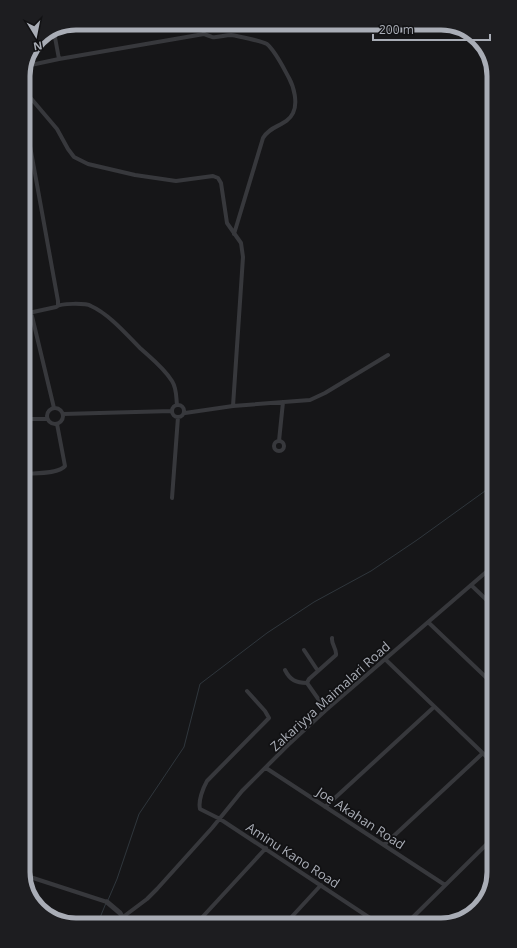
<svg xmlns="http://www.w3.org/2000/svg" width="517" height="948" font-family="'Open Sans',sans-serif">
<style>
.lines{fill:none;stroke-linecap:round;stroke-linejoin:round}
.stream{stroke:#2f363c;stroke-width:1}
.minor{stroke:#37383c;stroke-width:4}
.tertiary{stroke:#37383c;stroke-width:5}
.labels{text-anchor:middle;stroke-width:3.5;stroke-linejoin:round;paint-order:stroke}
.street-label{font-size:13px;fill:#a9adb6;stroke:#111113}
.rim{fill:none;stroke:#a9adb6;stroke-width:5}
</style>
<rect width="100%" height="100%" fill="#161618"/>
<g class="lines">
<path class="stream" d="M454 26 479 42
M108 900 117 879 139 814 184 747 200 684 267 633 314 602 371 571 417 540 485 491 492 475
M97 925 106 903"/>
<path class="minor" d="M54 32 59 59
M204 34C206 35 210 36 212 37 218 38 225 35 231 35 238 36 261 41 267 44 276 52 283 67 289 78 294 87 298 103 293 113 287 126 270 125 263 138L234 234
M26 66 59 59 204 34 202 23
M23 89 57 129 68 149 74 157 88 164 135 175 176 181 213 176 218 178 221 183 227 223 241 243 243 257 233 406
M23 107 58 301V305
M31 312 54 408
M24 314 56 307C60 303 86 303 91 306 109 314 127 335 140 348 151 358 164 368 172 381 177 389 176 397 177 405
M172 411a6 6 0 1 1 12 0a6 6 0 1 1-12 0Z
M47 416a8 8 0 1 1 16 0a8 8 0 1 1-16 0Z
M185 413 233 406 310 400 325 393 388 355
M63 414 172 411
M25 419H47
M274 446a5 5 0 1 1 10 0a5 5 0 1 1-10 0Z
M279 441 283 402
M25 474C35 473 59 474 65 466L57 424
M172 498 178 417
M471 585 493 606
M429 623 493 684
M304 650 318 671 336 655C337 649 331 644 332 638
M386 660 493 763
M285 670C290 680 296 683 307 683
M318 671 309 679 307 683 326 710
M247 691 265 711 269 718 207 781C203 788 198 801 200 809L220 819 376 922
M266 768 445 885
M325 807 434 707
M384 845 483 753
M27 876 107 902
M123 917 147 899 157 889 212 828 242 791 288 745 326 710 492 567
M409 921 494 837
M363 922 369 917
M286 923 321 885
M196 924 266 848"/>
<path class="tertiary" d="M107 902 120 913 127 924"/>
</g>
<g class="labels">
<g class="street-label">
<text transform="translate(330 696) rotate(-42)" y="5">Zakariyya Maimalari Road</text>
<text transform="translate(361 818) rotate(33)" y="5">Joe Akahan Road</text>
<text transform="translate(293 855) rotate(33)" y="5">Aminu Kano Road</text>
</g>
</g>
<path d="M0 0H517V948H0ZM76 30H441A46 46 0 0 1 487 76V872A46 46 0 0 1 441 918H76A46 46 0 0 1 30 872V76A46 46 0 0 1 76 30Z" fill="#1d1d20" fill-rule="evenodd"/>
<path class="rim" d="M76 30H441A46 46 0 0 1 487 76V872A46 46 0 0 1 441 918H76A46 46 0 0 1 30 872V76A46 46 0 0 1 76 30Z"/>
<g transform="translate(36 36) rotate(170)" stroke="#111113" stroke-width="3" paint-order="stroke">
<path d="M0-3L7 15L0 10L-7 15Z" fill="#a9adb6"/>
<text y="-6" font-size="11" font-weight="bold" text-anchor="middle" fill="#a9adb6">N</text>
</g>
<path d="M373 34v6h117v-6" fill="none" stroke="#a9adb6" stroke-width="2"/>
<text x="379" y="34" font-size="12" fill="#a9adb6" stroke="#111113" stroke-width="3" paint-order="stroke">200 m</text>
</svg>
